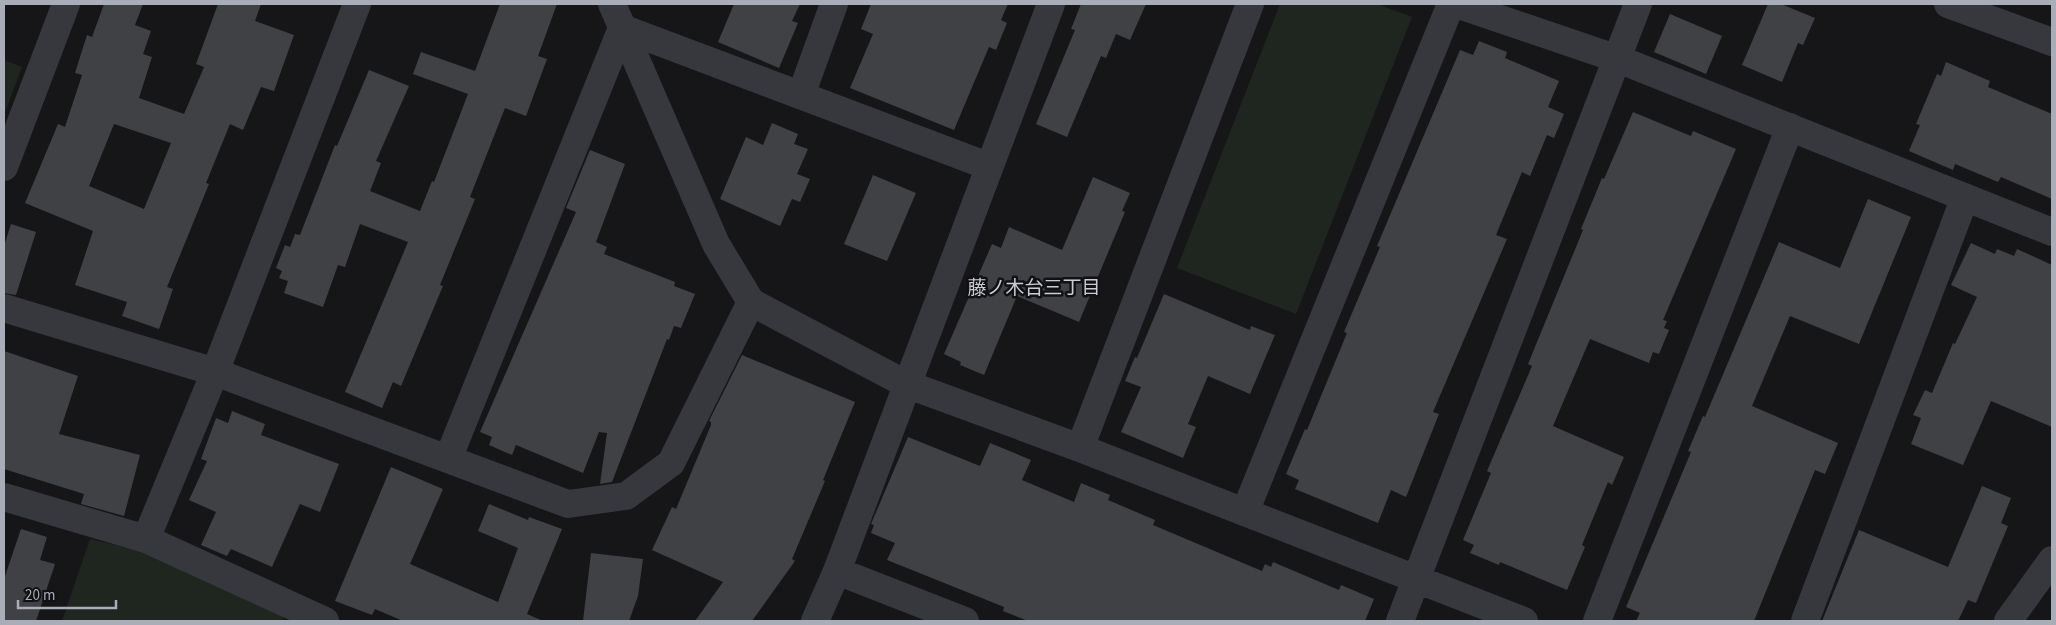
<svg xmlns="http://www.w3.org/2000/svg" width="2056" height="625" font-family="'Source Sans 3','Noto Sans JP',sans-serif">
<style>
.green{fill:#1e261f}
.building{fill:#404145;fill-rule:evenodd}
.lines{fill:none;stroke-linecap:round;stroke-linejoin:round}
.minor{stroke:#37383d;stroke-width:28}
.tertiary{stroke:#37383d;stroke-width:28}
.labels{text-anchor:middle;stroke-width:5;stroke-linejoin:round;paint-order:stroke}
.neighbourhood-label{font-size:19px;fill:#c9ccd4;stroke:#111113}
</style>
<rect width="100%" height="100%" fill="#161618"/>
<path class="green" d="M1280 4H1377L1412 17 1296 314 1177 268Z
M4 60 22 67 4 115Z
M90 539 136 550 287 610 282 621H62Z"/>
<path class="building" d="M104 4H143L135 25 151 31 143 54 152 57 139 98 184 114 204 67 196 64 218 4H261L255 21 294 35 274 91 261 87 243 130 230 124 206 183 209 184 167 287 173 289 159 329 122 316 127 302 75 285 93 231 25 203 58 124 65 127 82 75 75 73 87 35 92 37ZM114 124 171 143 144 209 89 186Z
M500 4H557L538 56 547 59 526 116 505 108 470 197 475 199 440 285 443 286 401 386 393 382 382 408 345 392 408 242 360 224 345 267 338 265 323 307 284 293 288 281 279 278 282 271 276 268 285 245 290 247 295 234 300 235 335 145 337 146 369 70 409 86 376 161 381 163 370 191 420 211 432 181 434 182 468 94 413 74 421 52 475 71Z
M734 4H800L792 21 798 23 779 68 718 42Z
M871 4H1008L1001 20 1007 23 996 50 989 47 954 130 850 88 873 34 861 29Z
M1081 4H1146L1130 40 1116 34 1106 58 1101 56 1067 137 1036 124 1075 30 1071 29Z
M1768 4H1781L1815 18 1803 45 1798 43 1782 82 1742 65Z
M1670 14 1722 36 1706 74 1654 52Z
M1479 41 1507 52 1505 58 1559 81 1548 107 1564 114 1554 138 1547 135 1530 176 1522 172 1496 235 1507 239 1433 412 1439 414 1406 497 1391 490 1378 523 1295 489 1299 480 1286 474 1305 429 1307 430 1347 333 1344 332 1380 247 1377 246 1460 50 1473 55Z
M1946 62 1990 81 1988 87 2052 114V199L2001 177 1998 182 1955 164 1953 170 1909 151 1920 125 1916 124 1937 74 1941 76Z
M1633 112 1691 136 1693 131 1736 149 1663 320 1667 321 1664 328 1669 330 1659 354 1653 352 1649 363 1590 339 1553 426 1624 457 1612 485 1608 482 1582 545 1585 547 1567 590 1500 562 1499 565 1470 553 1474 545 1463 540 1491 473 1487 471 1532 366 1528 364 1583 230 1581 229 1602 178 1604 179Z
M772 123 798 134 794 144 808 149 797 174 810 179 800 202 792 199 780 226 720 199 746 137 763 145Z
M590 150 625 164 596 242 607 247 604 254 675 282 674 286 695 294 681 328 674 326 669 340 667 339 612 482 600 484 607 433 599 432 583 473 516 445 512 455 489 445 492 437 480 432 576 212 566 208Z
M873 175 916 193 887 261 844 244Z
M1093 177 1130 193 1122 211 1125 212 1079 322 1017 296 984 375 960 365 961 362 944 354 992 244 1001 248 1009 227 1062 250Z
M1868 199 1911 217 1859 344 1790 316 1752 406 1838 443 1825 474 1815 470 1754 621H1636L1640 613 1626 607 1691 452 1688 451 1703 416 1705 417 1779 242 1840 268Z
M11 224 36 232 16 295 4 293V246Z
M1971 243 1995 254 1997 249 2014 256 2017 249 2052 265V427L1991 401 1963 465 1911 444 1921 418 1913 415 1925 390 1932 393 1953 343 1955 344 1977 297 1951 285Z
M1164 294 1250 330 1251 326 1275 335 1250 394 1208 376 1188 424 1196 427 1183 458 1121 432 1141 387 1125 381 1135 357 1137 358Z
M4 351 78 376 59 434 140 455 124 516 81 504 84 494 4 469Z
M742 355 855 402 823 480 825 481 792 559 795 561 752 621H695L723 582 652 550 672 507 676 509 711 425V422L709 421Z
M232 411 265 424 261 435 339 464 320 512 300 504 272 567 231 549 227 556 201 545 216 512 189 500 207 461 201 459 216 418 228 423Z
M908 437 980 466 990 443 1031 460 1022 480 1074 502 1081 483 1110 495 1108 500 1155 520 1153 525 1262 571 1265 564 1271 567 1273 562 1339 590 1341 585 1374 599 1365 621H1028L1003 611 1004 607 887 560 895 543 871 533 874 525 871 524Z
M391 467 443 489 410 564 498 602 518 548 478 531 489 504 528 520 529 517 562 529 527 614 543 621H403L375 609 372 615 335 601Z
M1982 486 2011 498 2001 523 2008 526 1976 603 1968 600 1958 621H1822L1859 530 1948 567Z
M21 529 47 537 40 560 55 564 36 621H4V579Z
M591 553 643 559 638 596 629 621H583Z"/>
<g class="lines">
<path class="minor" d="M612 4 716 244 751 302 906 384 1080 448 1524 621
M1456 4 1618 59 2052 232
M801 95 834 4
M4 167 66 4
M4 308 215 372 568 504 626 496 671 463 751 302
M1080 448 1250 4
M448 459 622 28 988 166
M4 497 146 539 325 621
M1245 512 1451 4
M146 539 215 372 357 4
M837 571 965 621
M815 621 837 571 1051 4
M1400 621 1638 4
M1597 621 1790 127
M1805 621 1965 197
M2008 621 2052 560"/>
<path class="tertiary" d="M1948 4 2052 42"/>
</g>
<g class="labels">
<g class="neighbourhood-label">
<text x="1034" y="294">藤ノ木台三丁目</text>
</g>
</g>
<rect width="2056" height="625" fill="none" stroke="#a8adb8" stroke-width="10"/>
<path d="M18 600v8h98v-8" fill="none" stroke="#a8adb8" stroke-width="2.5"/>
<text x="25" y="600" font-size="15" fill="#a8adb8" stroke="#111113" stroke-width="4" paint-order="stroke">20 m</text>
</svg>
